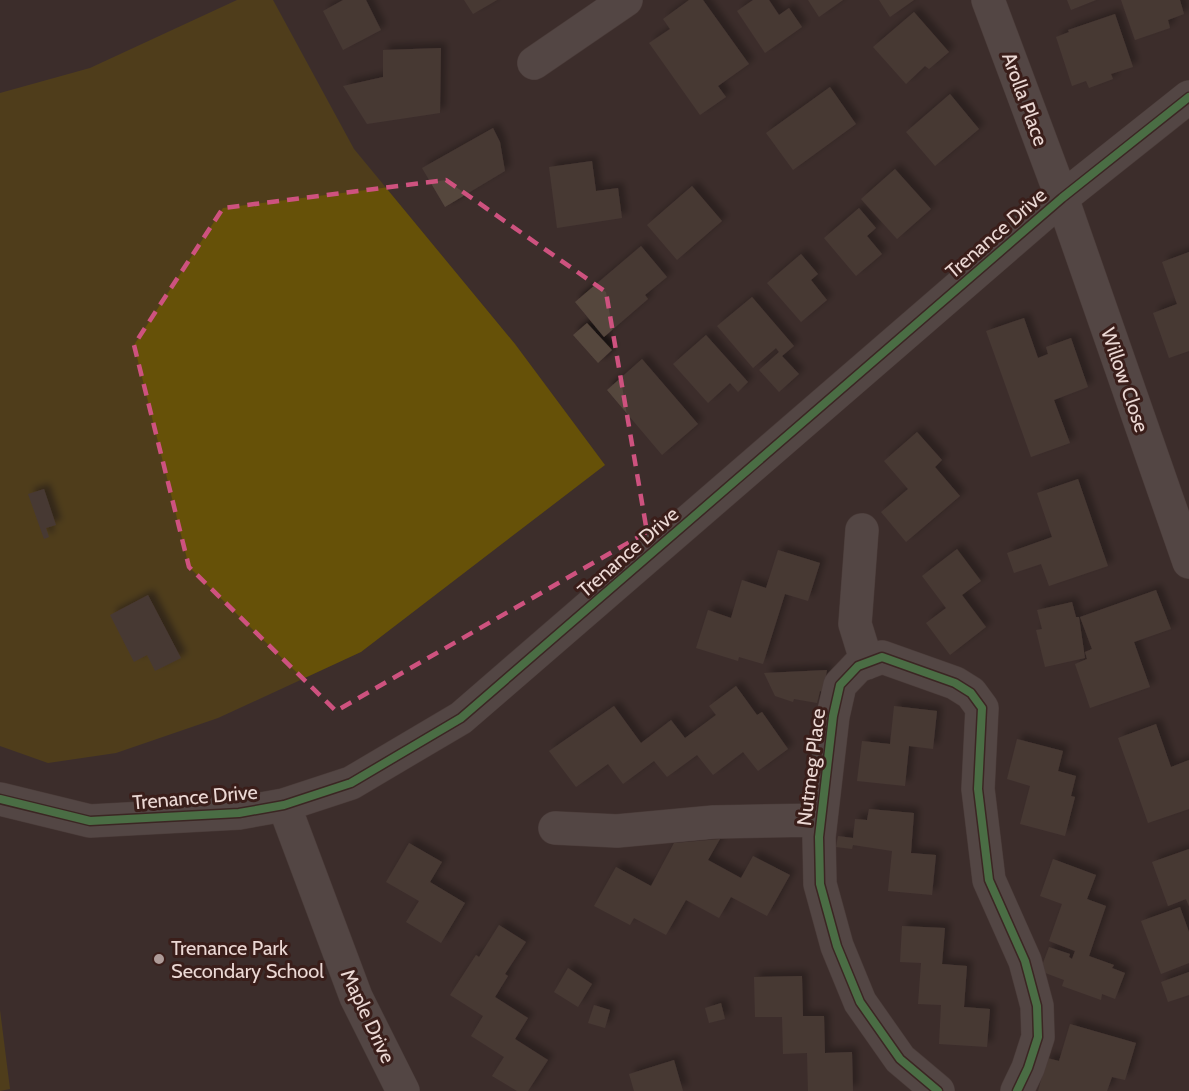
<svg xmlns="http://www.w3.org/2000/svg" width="1189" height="1091" font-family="Cabin,sans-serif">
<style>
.park{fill:#665108}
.building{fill:#55463e;filter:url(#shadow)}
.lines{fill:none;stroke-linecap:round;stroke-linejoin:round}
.minor-casing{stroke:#5b4d4a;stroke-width:34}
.minor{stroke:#706462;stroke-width:33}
.cycleway-casing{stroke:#3a1e1a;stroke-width:11}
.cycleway{stroke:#5cba63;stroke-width:8}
.marked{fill:none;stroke:#ce527f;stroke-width:4.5;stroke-dasharray:12 8;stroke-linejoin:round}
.poi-dot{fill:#ae9c99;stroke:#3a1e1a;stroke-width:2}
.labels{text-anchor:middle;stroke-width:6;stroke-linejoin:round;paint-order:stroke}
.street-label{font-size:20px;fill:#ebd8d4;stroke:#3a1e1a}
.poi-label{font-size:20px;fill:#ebd8d4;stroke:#3a1e1a;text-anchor:start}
</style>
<defs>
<filter id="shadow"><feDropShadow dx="5.5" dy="-5.5" stdDeviation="3" flood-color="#0009"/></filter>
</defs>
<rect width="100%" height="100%" fill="#3d2e2b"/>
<path class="park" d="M237 0H273L354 149 515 344 605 465 361 652 218 718 116 753 48 763 0 746V93L90 68Z
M0 1010 10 1089 0 1091Z"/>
<path class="building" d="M343 0H366L381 30 343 50 323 11Z
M464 0H497L473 14Z
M689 0H703L749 64 718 86 726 97 700 115 649 43 670 29 663 19Z
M753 0H769L779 15 789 8 802 27 765 53 737 11Z
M808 0H843L819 17Z
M879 0H914L890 17Z
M1067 0H1096L1071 10Z
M1121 0H1180L1184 14 1168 20 1170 28 1135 40Z
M914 12 949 52 929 69 925 66 906 84 873 47Z
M1115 14 1133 67 1111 74 1113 79 1089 88 1086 81 1072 86 1056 37 1069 32 1068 30Z
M441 48 440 113 367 124 343 86 383 77V50Z
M830 87 856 124 793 170 766 133Z
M950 94 979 129 935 166 906 132Z
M493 128 500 142 505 171 445 207 422 168Z
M592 161 596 191 618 188 622 218 557 228 549 167Z
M895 169 931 209 897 239 861 199Z
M692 186 722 221 677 260 647 225Z
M859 208 876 228 867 236 882 254 856 276 824 238Z
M641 246 667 277 645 295 648 299 604 337 575 302Z
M1189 252V351L1169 358 1153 313 1177 304 1162 262Z
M801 254 818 274 811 280 827 300 801 322 767 283Z
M752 297 794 346 782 356 799 374 779 392 759 370 779 352 776 348 753 368 717 326Z
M1024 318 1038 358 1048 354 1046 347 1071 338 1088 387 1054 400 1070 443 1031 457 986 331Z
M587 323 612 350 598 363 573 335Z
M706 335 748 382 738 392 730 383 708 403 673 364Z
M642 359 698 424 662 455 607 390Z
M917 432 942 460 935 467 960 496 906 542 881 512 908 489 884 461Z
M1078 479 1108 566 1049 586 1041 564 1014 573 1007 553 1052 537 1037 493Z
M44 489 56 525 46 528 49 537 44 539 28 494Z
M957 549 981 581 962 595 986 627 950 655 926 623 946 608 922 576Z
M778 550 820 563 808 601 785 594 763 664 739 657 738 661 696 648 708 610 731 618 742 580 766 588Z
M1156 590 1171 629 1134 642 1150 687 1090 708 1075 664 1087 659 1085 652 1092 649 1080 617Z
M148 595 181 658 155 671 147 655 134 662 110 615Z
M1072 602 1076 617H1079L1085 658 1045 667 1036 630 1042 629 1037 610Z
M827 670 823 692 820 691 817 703 794 699 793 702 775 696 764 673Z
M736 686 757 715 762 712 788 749 758 771 743 752 713 775 697 755 667 777 654 761 623 784 608 764 576 787 549 751 614 706 641 743 671 720 685 738 716 715 709 706Z
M894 706 937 711 933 749 909 746 905 786 857 781 862 741 890 744Z
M1156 724 1171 767 1189 760V809L1148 823 1118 738Z
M1017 739 1063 751 1058 771 1076 776 1071 796 1075 797 1065 836 1020 824 1030 786 1007 779Z
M869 809 914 813 911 853 936 855 932 895 888 891 892 851 853 845 852 849 836 847 838 836 853 838 855 819 867 820Z
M720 839 708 860 741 878 753 856 790 875 767 916 731 897 719 918 686 900 666 935 634 918 630 925 594 906 616 867 651 886 674 843Z
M409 843 442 862 430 882 465 903 441 943 406 922 419 901 386 882Z
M1189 849V906L1186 899 1168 906 1152 862Z
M1053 859 1096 875 1087 899 1106 906 1089 956 1114 965 1112 968 1125 973 1115 999 1102 994 1101 1000 1062 986 1064 980 1040 971 1049 947 1070 954 1069 957 1072 959 1075 951 1049 941 1062 904 1040 896Z
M1180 907 1189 932V963L1161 974 1141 921Z
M499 925 526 942 505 974 508 976 495 997 528 1018 515 1039 548 1060 528 1091H517L492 1076 504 1057 471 1036 483 1016 450 995 476 955 479 957Z
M902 926 945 928 942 964 967 966 964 1007 990 1009 987 1047 939 1044 941 1005 918 1004 921 963 900 962Z
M568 968 592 984 578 1007 554 992Z
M1189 972V995L1168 1002 1161 982Z
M802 976 803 1016H824L825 1053 852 1052 853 1091H808L807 1053 783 1054 782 1017H755L754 977Z
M721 1003 725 1019 709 1023 705 1008Z
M594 1005 610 1010 605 1028 588 1023Z
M1070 1024 1136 1043 1125 1080 1112 1077 1107 1091H1038L1047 1058 1059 1061Z
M674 1060 683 1091H634L629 1074Z"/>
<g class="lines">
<defs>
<path id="minor" d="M988 0 1062 198 1189 562
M534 63 626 0
M862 530 855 624 867 663
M0 799 90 821 239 813 284 805 351 783 461 718 1062 198 1189 97
M284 805 356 997 403 1091
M555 828 617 831 714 822 821 820
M938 1091 900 1059 860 1002 837 946 820 884 819 837 833 716 840 685 858 666 882 657 955 683 971 693 982 708 978 789 989 880 1025 961 1037 1006 1038 1037 1028 1068 1017 1091"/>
</defs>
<use href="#minor" class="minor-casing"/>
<use href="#minor" class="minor"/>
<defs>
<path id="cycleway" d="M0 799 90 821 239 813 284 805 351 783 461 718 1062 198 1189 97
M938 1091 900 1059 860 1002 837 946 820 884 819 837 833 716 840 685 858 666 882 657 955 683 971 693 982 708 978 789 989 880 1025 961 1037 1006 1038 1037 1028 1068 1017 1091"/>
</defs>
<use href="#cycleway" class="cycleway-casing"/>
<use href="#cycleway" class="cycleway"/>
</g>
<path d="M0 0H1189V1091H0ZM446 180 606 292 647 532 336 711 189 567 134 345 223 208Z" fill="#3d2e2b" fill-opacity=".55" fill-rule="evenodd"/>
<path class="marked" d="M446 180 606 292 647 532 336 711 189 567 134 345 223 208Z"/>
<circle class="poi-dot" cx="159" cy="959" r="6"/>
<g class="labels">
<g class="street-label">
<text transform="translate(1025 99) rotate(70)" y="7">Arolla Place</text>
<text transform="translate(996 233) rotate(-41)" y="7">Trenance Drive</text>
<text transform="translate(1125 380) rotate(71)" y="7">Willow Close</text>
<text transform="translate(628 552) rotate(-41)" y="7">Trenance Drive</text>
<text transform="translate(811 767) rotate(-83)" y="7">Nutmeg Place</text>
<text transform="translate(195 797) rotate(-5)" y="7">Trenance Drive</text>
<text transform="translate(368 1016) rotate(65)" y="7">Maple Drive</text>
</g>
<g class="poi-label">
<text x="171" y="955">Trenance Park<tspan x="171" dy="23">Secondary School</tspan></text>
</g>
</g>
</svg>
